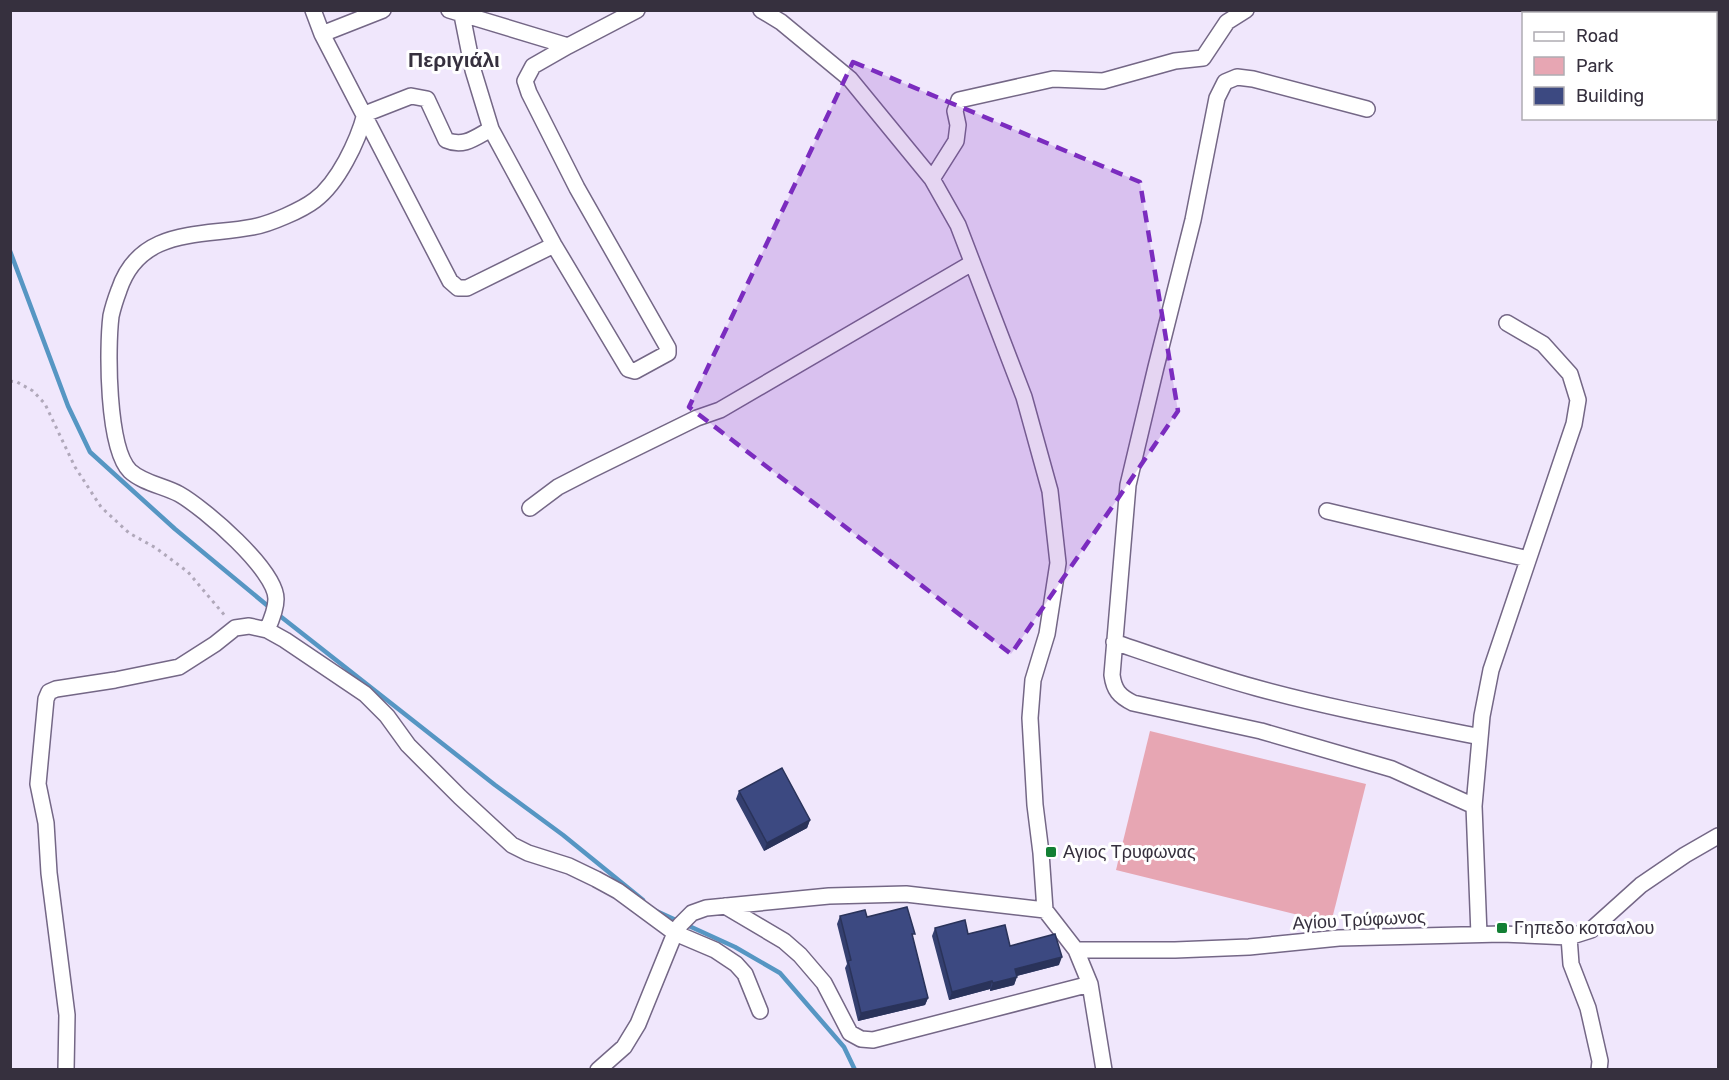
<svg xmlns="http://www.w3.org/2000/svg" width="1729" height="1080" viewBox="0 0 1729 1080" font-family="Rubik,sans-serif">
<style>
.green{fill:#e7a6b3}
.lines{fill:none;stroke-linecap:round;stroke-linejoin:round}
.stream{stroke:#5696c3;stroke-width:4.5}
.minor-casing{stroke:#746786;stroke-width:18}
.path{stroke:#b0a8ba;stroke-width:3;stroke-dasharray:3 4.5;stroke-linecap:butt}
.minor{stroke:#fff;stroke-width:15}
.wall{fill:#343f6f}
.shaded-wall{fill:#2a335a}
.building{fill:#3c4981;stroke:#2a335a;stroke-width:1.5}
.marked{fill:#7b2cbf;fill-opacity:0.2;stroke:#7b2cbf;stroke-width:4.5;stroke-dasharray:12 8;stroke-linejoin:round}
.poi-dot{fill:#137f34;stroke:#fff;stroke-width:2}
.labels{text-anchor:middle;stroke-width:6;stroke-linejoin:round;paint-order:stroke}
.poi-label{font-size:18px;fill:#36303e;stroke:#fff;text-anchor:start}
.street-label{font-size:18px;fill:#36303e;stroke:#fff}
.quarter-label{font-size:21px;font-weight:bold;fill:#36303e;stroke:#fff}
</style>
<rect width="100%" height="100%" fill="#f0e7fc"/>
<path class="green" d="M1150 731 1366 784 1331 923 1116 870Z"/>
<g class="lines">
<path class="stream" d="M10 251 68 406 90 452 175 529 280 616 495 785 563 835 643 900
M654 910 735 947 780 973 844 1047 855 1070"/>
<defs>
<path id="minor" d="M313 10 322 34 450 281 458 288H467L554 245
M449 10 568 46
M761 10 781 22 850 79 932 179 958 225 1024 397 1050 491 1058 563 1047 634 1033 680 1030 718 1035 805 1041 853 1045 910 1076 950H1175L1249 947 1339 938 1502 934 1569 937 1591 930 1641 885 1685 855 1718 836
M1640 10 1641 14
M462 15 473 70 491 129 554 245 628 369 635 371 668 353V348L577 188 529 93 525 81 533 66 568 46 637 10
M322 34 383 10
M1367 109 1253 79 1237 77 1225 82 1217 98 1193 220 1156 367 1128 485 1112 675C1114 690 1119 696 1133 703L1261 731 1392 769 1474 806
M932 179 956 141 958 125 955 111 959 100 1053 79 1103 81 1175 61 1203 58 1227 22 1246 10
M530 508 558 487 591 470 697 418 720 410 972 263
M1327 511 1528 559
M267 630C271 621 276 609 276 599 276 570 204 508 179 494 164 486 143 483 130 471 107 448 107 348 111 316 113 307 116 298 119 290 140 227 201 237 253 227 270 224 302 210 315 200 338 183 358 141 365 114L411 96 427 99 446 140C464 148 476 137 491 129
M1114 642C1161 658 1209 675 1257 688 1330 708 1406 722 1480 737
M725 906 784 941 800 955 824 983 850 1033 861 1039 873 1040 1090 984
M1479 935 1474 806 1482 716 1491 670 1574 424 1578 400 1570 374 1543 344 1507 323
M1569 937 1571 964 1588 1008 1600 1061 1599 1070
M1076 950 1090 984 1104 1070
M66 1070 67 1015 49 873 46 823 38 784 46 699 49 692 56 689 115 680 179 667 215 644 235 628 249 626 267 630 285 640 365 694 387 716 408 745 460 797 512 845 528 853 569 866 596 879 618 891 675 933 715 950 736 964 745 974 760 1011
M598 1070 624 1047 638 1024 675 933 680 925 692 913 706 908 829 896 906 894 1045 910"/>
</defs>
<use href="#minor" class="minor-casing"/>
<path class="path" d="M10 381 17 382 33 391 45 404 75 467 101 507 129 533 156 548 188 572 226 617"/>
<use href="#minor" class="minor"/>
</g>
<path class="wall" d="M739 791 810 820 807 828 764 851 736 799Z
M840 916 867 917 913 938 928 998 925 1005 858 1021 845 968 847 964 837 924Z
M935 928 968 934 1010 946 1059 965 1017 976 1014 985 990 991V989L949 1000 932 936Z"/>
<path class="shaded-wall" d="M810 820 807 828 764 851 767 843Z
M1062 957 1059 965 1012 977 1015 969Z
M1017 977 1014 985 990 991 993 983Z
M992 981 990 989 949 1000 952 992Z
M928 998 925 1005 858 1021 861 1013Z"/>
<path class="building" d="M782 768 810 820 767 843 739 791Z
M907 907 915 934H912L928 998 861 1013 848 961 851 960 840 916 865 910 867 917Z
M965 920 968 934 1005 925 1010 946 1055 934 1062 957 1015 969 1017 977 993 983 992 981 952 992 935 928Z"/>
<path class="marked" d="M853 62 1140 182 1178 411 1011 654 689 407Z"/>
<g class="poi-dot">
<rect x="1045" y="846" width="12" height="12" rx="3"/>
<rect x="1496" y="922" width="12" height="12" rx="3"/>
</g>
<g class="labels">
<g class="poi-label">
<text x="1063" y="858">Αγιος Τρυφωνας</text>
<text x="1514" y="934">Γηπεδο κοτσαλου</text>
</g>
<g class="street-label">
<text transform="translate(1359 920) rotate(-3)" y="6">Αγίου Τρύφωνος</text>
</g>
<g class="quarter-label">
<text x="454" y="67">Περιγιάλι</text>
</g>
</g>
<rect width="1729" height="1080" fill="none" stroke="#36303e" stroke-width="24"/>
<rect x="1522" y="12" width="195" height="108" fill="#ffffff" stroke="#afacb2" stroke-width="1.5"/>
<rect x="1534" y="32" width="30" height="9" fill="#ffffff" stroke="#afacb2" stroke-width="1.5"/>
<text x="1576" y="42" font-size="18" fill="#36303e">Road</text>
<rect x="1534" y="57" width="30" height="18" fill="#e7a6b3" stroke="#afacb2" stroke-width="1.5"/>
<text x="1576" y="72" font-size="18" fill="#36303e">Park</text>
<rect x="1534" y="87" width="30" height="18" fill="#3c4981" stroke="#afacb2" stroke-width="1.5"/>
<text x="1576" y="102" font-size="18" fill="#36303e">Building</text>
</svg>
